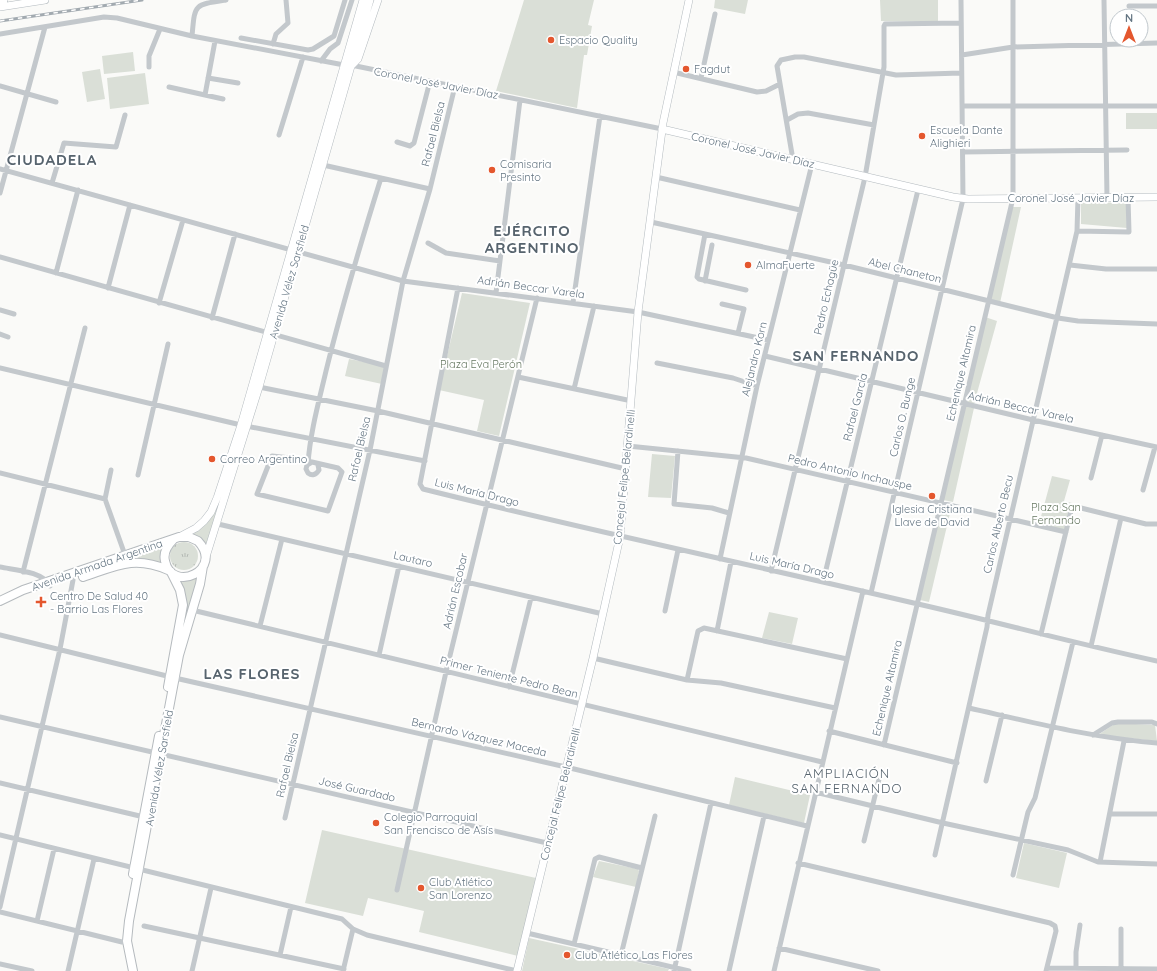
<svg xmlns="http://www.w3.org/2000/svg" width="1157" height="971" viewBox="0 0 1157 971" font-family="Quicksand,sans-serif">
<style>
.grass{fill:url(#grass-tufts)}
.park{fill:#dadfd7}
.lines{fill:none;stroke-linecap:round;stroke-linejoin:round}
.secondary-casing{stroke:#b3babf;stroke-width:8}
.primary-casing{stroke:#b5babe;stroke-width:10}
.street{stroke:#c3c8cc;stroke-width:5}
.secondary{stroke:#fff;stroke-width:7}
.primary{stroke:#fff;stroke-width:8}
.rail-casing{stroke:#a2aab0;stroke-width:3}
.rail{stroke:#fff;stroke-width:1.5;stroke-dasharray:4.5;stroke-linecap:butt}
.poi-dot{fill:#e4572e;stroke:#fff;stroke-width:1.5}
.labels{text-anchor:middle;stroke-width:4;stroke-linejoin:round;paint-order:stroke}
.poi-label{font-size:11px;fill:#657683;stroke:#fff;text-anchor:start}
.street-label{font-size:11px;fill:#657683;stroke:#fff}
.park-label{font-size:11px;fill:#687a64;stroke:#fff}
.quarter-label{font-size:13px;letter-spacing:1px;fill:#57646e;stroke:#fff}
.district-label{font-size:15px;font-weight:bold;letter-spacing:1px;fill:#57646e;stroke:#fff}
</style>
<defs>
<pattern id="grass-tufts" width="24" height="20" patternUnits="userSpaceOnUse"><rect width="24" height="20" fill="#dadfd7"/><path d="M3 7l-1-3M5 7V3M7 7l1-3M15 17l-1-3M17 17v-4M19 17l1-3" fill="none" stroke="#b4b9b4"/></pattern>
</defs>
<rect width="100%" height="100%" fill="#fafaf8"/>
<path class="grass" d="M170 556a14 14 0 1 1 28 0a14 14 0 1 1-28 0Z"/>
<path class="park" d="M524 0H594L588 25 592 26 587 55H584L577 108 496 91Z
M715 0H748L745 14 714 8Z
M880 0H938V22L881 21Z
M133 52 135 71 104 74 102 56Z
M100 69 105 99 87 102 82 72Z
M145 73 149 104 110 109 107 78Z
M1126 113H1157V129H1126Z
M1081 202 1126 203 1127 228 1081 224Z
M1012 207H1021L1000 303 990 300Z
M462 293 530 303 499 436 477 431 484 400 439 390Z
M985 317 997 321 974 404 967 402Z
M349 359 386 366 382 384 345 376Z
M965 406 974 408 953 502 943 500Z
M242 428 207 549 205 543 192 535 202 527Z
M652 454 675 456 671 498 648 497Z
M1052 476 1070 480 1064 501 1072 503 1065 530 1039 524Z
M942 507 951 509 929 602 920 600Z
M164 545 160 555 163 565 147 559H135L131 557Z
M199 577 181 634 186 605 181 581Z
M769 612 798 618 792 644 762 638Z
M1116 723 1155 725 1157 741 1098 735Z
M735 777 810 795 804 823 729 805Z
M322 830 536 878 518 956 419 932 424 911 368 898 363 916 305 903Z
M1024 843 1067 853 1059 888 1016 878Z
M599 861 638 869 639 871 636 887 593 877Z
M529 938 669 969 668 971H522Z"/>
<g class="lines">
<defs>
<path id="secondary" d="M0 1 4 0
M0 7 45 0
M352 65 358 59 378 0
M662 129 953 197 968 199 1157 197
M179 537 196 528 204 521 211 512 217 498 241 425 363 0
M205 560 259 387 370 0
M517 971 593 658 620 537 638 312 663 123 689 0"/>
<path id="primary" d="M83 577C116 566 134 555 168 570
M0 601 23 590 179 537H189L198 541C225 570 172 594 165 561 163 553 167 546 173 540
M168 687 183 605 180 590 171 572
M133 874 159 736
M133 971 127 941 129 921 179 655 200 584 203 566"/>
</defs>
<use href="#secondary" class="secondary-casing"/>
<use href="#primary" class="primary-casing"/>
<path class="street" d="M1104 0 1107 198
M1129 6H1157
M0 34 104 17 117 18 192 36 344 65
M192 36C195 4 193 5 226 0
M241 38 308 50 313 49 334 36 345 0
M273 44 276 34 288 23 286 0
M962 55 1013 47 1157 43
M321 61 330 49 338 43 352 0
M351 65 662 129
M149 67V56L160 29
M673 72 757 92 766 91 780 84
M208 78 238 83
M701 78 715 14
M0 86 56 102
M169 87 223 99
M205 95 215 41
M962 106H1157
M787 120 798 114 808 113 874 125
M279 135 303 57
M397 142 410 146 414 143 430 81
M963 152 1127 150
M793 160 777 66 781 60 795 57H804L896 75 961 73
M323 165 430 189
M0 169 403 281 638 312 768 340
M656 177 800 210
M52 183 64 143 116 147 125 115
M0 193 45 27
M651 222 844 265 1058 318 1078 321 1157 324
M1077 231 1129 232 1128 198
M705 234 697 277 699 279 746 290
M428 243 446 253 500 261
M0 257 386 366
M1070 265 1106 269H1157
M56 273 78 190
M705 281 712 245
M108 288 130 205
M458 288 420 484 423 489C587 530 753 565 918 604 997 622 1077 644 1157 661
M496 293 520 100
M159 303 183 220
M573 303 600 116
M722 304 744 309 738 333
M0 310 14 314
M212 318 235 234
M0 334 8 337
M765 356 1033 420 1157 447
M657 363 733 378 757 386
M0 368 241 425 425 461
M518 377 632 401
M259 387 378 411 626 469
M574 389 594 306
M628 446 746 458 1066 532
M678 451 674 504 712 508 729 513
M309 460 272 456 257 494 328 511 342 472 338 468 312 462 307 465 306 469 308 473C312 476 316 475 319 470L318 465
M308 464C310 433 319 401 326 371 342 306 361 242 381 178
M0 473 105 499
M138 475 168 344
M1091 478 1102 435
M1143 490 1155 447
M105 499 125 555 132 562
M105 499 111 470
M218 524 603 614
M720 559 757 386 812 164
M0 567C14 570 43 571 50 586
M771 571 865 177 884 67V26L885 24 961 23
M23 572 85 328
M823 582 918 190
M871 593 963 199 961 0
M192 610 822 762
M665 611 678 550
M260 626 282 539
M717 631 731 562
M1041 634 1071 511 1077 507 1146 524H1157
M0 635 175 678 566 767 807 826
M1091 646 1121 518
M379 655 399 566
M593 658 687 680 721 683 835 708
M687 680 698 631 704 628 847 659
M509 687 531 598
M969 708C1031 722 1093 738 1157 743
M0 717 547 843
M829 731 957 763
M1093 735 1112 723 1118 722H1152L1157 724
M884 745 1013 198V0
M986 781 1002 715
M0 783 144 817
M815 792 943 823 1068 850 1098 862 1157 864
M1110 814H1157
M285 818 370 450 403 281 430 189 455 86
M0 835 342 919 353 929 367 935 517 971
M864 841 881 771
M935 855 987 627 988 615 1077 231 1078 198
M1100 862 1124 741
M798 863 1050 923 1055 926 1056 931 1046 971
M1013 875 1028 812 1035 798 1073 642
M397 890 446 672 537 298
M0 907 60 649 73 580
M0 912 122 942
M37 921 54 849
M144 926 344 969
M1121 929V969
M527 933 689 971
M574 944 595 859 599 857 642 868
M779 948 878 971
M280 955 291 907
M621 955 655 816
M0 964 32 971
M1047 968 1157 969
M1076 968V952L1080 925
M68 971 94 859
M192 971 211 888
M343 971 353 929
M674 971 711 803
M729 971 764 816
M774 971 863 591"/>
<use href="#secondary" class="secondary"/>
<use href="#primary" class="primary"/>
<defs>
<path id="rail" d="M0 21 142 0"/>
</defs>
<use href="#rail" class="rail-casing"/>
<use href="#rail" class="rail"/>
</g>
<g class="poi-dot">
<circle cx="551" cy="40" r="4"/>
<circle cx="686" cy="69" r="4"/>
<circle cx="922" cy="136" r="4"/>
<circle cx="492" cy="170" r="4"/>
<circle cx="748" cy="265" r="4"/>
<circle cx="212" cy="459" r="4"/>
<circle cx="932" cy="496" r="4"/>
<path d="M39 596h4v4h4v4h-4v4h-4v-4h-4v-4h4z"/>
<circle cx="376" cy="823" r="4"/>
<circle cx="421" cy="888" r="4"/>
<circle cx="567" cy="955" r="4"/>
</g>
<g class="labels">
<g class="poi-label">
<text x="559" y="44">Espacio Quality</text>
<text x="694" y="73">Fagdut</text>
<text x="930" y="134">Escuela Dante<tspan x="930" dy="13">Alighieri</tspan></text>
<text x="500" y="168">Comisaria<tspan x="500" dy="13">Presinto</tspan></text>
<text x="756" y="269">AlmaFuerte</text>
<text x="220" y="463">Correo Argentino</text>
<text x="932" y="513" text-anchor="middle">Iglesia Cristiana<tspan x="932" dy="13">Llave de David</tspan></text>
<text x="50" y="600">Centro De Salud 40<tspan x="50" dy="13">- Barrio Las Flores</tspan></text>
<text x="384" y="821">Colegio Parroquial<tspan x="384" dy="13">San Frencisco de Asís</tspan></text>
<text x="429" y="886">Club Atlético<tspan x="429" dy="13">San Lorenzo</tspan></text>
<text x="575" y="959">Club Atlético Las Flores</text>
</g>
<g class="street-label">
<text transform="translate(436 83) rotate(11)" y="4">Coronel José Javier Díaz</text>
<text transform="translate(433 134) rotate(-76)" y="4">Rafael Bielsa</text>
<text transform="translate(753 150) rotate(13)" y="4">Coronel José Javier Díaz</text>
<text x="1071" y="202">Coronel José Javier Díaz</text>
<text transform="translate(905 270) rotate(14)" y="4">Abel Chaneton</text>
<text transform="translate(289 282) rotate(-74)" y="4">Avenida Vélez Sarsfield</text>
<text transform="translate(531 287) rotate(8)" y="4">Adrián Beccar Varela</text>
<text transform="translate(826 297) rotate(-77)" y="4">Pedro Echagüe</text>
<text transform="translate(754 359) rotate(-76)" y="4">Alejandro Korn</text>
<text transform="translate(961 373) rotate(-77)" y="4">Echenique Altamira</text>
<text transform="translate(855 407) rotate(-76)" y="4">Rafael García</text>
<text transform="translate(1021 407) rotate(13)" y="4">Adrián Beccar Varela</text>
<text transform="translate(902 417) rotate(-77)" y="4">Carlos O. Bunge</text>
<text transform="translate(359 449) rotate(-77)" y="4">Rafael Bielsa</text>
<text transform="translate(850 472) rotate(13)" y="4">Pedro Antonio Inchauspe</text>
<text transform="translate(624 477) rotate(-84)" y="4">Concejal Felipe Belardinelli</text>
<text transform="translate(477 492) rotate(14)" y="4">Luis María Drago</text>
<text transform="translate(998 524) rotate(-77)" y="4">Carlos Alberto Becu</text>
<text transform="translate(413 559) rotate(13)" y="4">Lautaro</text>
<text transform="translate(97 565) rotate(-19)" y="4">Avenida Armada Argentina</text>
<text transform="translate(792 565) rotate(13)" y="4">Luis María Drago</text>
<text transform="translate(455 591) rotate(-77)" y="4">Adrián Escobar</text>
<text transform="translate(509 677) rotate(14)" y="4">Primer Teniente Pedro Bean</text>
<text transform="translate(887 688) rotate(-77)" y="4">Echenique Altamira</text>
<text transform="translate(479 737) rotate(13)" y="4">Bernardo Vázquez Maceda</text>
<text transform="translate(287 765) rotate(-77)" y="4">Rafael Bielsa</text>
<text transform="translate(159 768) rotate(-80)" y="4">Avenida Vélez Sarsfield</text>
<text transform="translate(357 789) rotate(13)" y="4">José Guardado</text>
<text transform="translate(560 794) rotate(-76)" y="4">Concejal Felipe Belardinelli</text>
</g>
<g class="park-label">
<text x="481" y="368">Plaza Eva Perón</text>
<text x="1056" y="511">Plaza San<tspan x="1056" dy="13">Fernando</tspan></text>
</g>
<g class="quarter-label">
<text x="847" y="778">AMPLIACIÓN<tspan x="847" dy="15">SAN FERNANDO</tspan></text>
</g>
<g class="district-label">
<text x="52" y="165">CIUDADELA</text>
<text x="532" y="236">EJÉRCITO<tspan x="532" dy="17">ARGENTINO</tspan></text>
<text x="856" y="361">SAN FERNANDO</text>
<text x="252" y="679">LAS FLORES</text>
</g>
</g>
<g transform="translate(1129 28)"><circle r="19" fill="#ffffff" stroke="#c1c8cd"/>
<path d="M0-3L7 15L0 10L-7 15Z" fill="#e4572e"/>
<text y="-6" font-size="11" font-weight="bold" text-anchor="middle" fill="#657683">N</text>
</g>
</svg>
